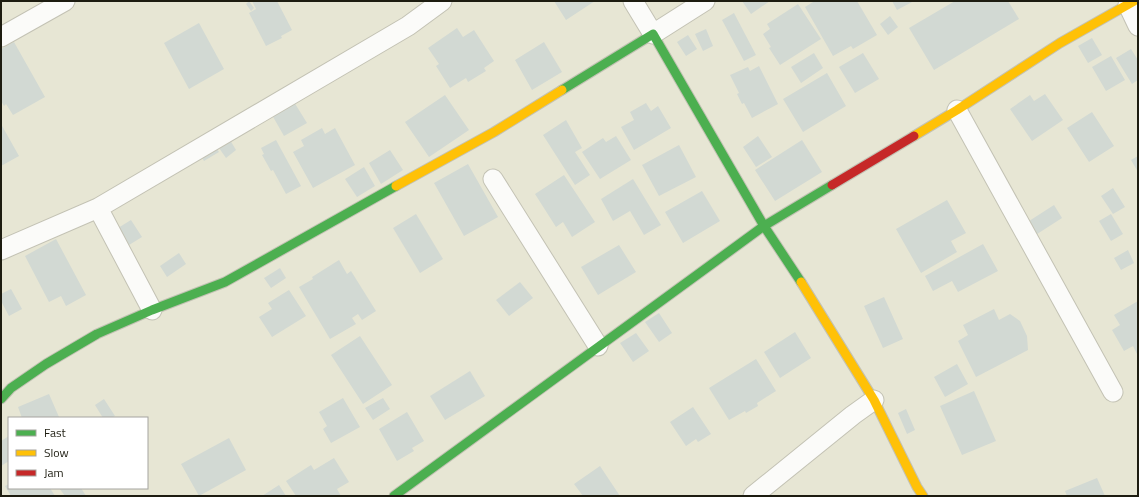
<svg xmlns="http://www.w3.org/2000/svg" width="1139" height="497" viewBox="0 0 1139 497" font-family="'Titillium Web',sans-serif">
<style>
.building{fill:#d2d9d3}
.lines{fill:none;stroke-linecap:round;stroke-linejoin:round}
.street-casing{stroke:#c3c2b4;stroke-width:21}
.fast-casing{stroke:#c3c2b4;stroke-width:11}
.slow-casing{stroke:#c3c2b4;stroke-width:11}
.jam-casing{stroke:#c3c2b4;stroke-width:11}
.street{stroke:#fbfbf9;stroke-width:19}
.fast{stroke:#4caf50;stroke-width:9}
.slow{stroke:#ffc107;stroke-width:9}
.jam{stroke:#c62828;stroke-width:9}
</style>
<rect width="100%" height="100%" fill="#e7e6d4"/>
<path class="building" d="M249 1 254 8 251 11 246 4Z
M252 1H277L292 30 281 36 282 38 266 46 249 13 256 9Z
M554 1H595L566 20Z
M742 1H770L751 14Z
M813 1H857L877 35 853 49 851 46 833 56 805 7 813 2Z
M892 1H914L897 10Z
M955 1H1008L1019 19 934 70 909 28Z
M798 4 821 39 780 65 769 48 771 47 763 34 770 29 767 24Z
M734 13 756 55 744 61 722 20Z
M890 16 898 27 888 35 880 24Z
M199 23 224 69 189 89 164 43Z
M457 28 463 37 474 30 494 61 484 68 486 71 468 82 466 78 450 88 436 66 439 64 428 48Z
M706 29 713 46 703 51 695 34Z
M688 35 697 49 686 56 677 42Z
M1092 38 1102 55 1088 63 1078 46Z
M14 42 45 97 13 115 6 104 4 106 1 101V49Z
M544 42 562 72 532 90 515 60Z
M1131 49 1138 60V80L1132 84 1116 58Z
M814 53 823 68 801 83 791 67Z
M863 53 879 79 855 93 839 67Z
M1111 56 1125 80 1106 91 1092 67Z
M759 66 778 104 752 118 744 103 742 104 737 94 739 93 730 75 748 67 750 71Z
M827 73 846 106 803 132 783 99Z
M1045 94 1063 120 1032 141 1010 109 1030 95 1034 101Z
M445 95 469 130 429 157 405 122Z
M294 102 307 123 284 136 272 115Z
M646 103 651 111 658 106 671 128 634 150 621 127 634 120 630 112Z
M1092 112 1114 146 1089 162 1067 128Z
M566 120 582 148 575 152 590 175 575 185 543 135Z
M1 124 19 156 1 166Z
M322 128 325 134 335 128 355 165 313 188 293 152 304 146 301 140Z
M616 136 631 160 600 179 582 152 603 138 606 142Z
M758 136 772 157 756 167 743 147Z
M230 140 236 150 226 158 219 148Z
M276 140 301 186 286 194 273 170 271 171 262 155 264 154 261 148Z
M802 140 822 172 775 201 755 170Z
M679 145 696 177 659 196 642 165Z
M215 146 219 152 204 161 200 154Z
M390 150 403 170 381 184 369 163Z
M1138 156V172L1131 160Z
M468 164 498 217 464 236 434 183Z
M364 167 375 186 357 197 345 179Z
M564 175 595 222 572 237 563 222 556 227 535 194Z
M633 179 661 225 644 235 630 211 613 221 601 199Z
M1113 188 1125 207 1113 214 1101 196Z
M702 191 720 221 683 243 665 212Z
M947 200 966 233 951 241 957 252 921 273 896 229Z
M1054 205 1062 218 1034 236 1026 223Z
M416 214 443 259 420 273 393 228Z
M1111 214 1123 234 1111 241 1099 221Z
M131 220 142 237 129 245 118 228Z
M56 239 86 295 66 306 61 296 49 302 25 256Z
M983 244 998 271 958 292 952 281 933 291 925 276Z
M619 245 636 272 598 295 581 267Z
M1128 250 1134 263 1121 270 1114 258Z
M179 253 186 264 167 277 160 266Z
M339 260 347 274 351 271 376 311 362 320 358 314 352 318 356 324 330 339 299 287 313 279 312 277Z
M280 268 286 278 271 288 264 278Z
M520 282 533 298 509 316 496 300Z
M11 289 22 309 9 316 1 301V294Z
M289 290 306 316 272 337 259 317 272 309 268 303Z
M884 297 903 339 883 348 864 306Z
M1138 301V356L1133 346 1124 351 1112 330 1120 325 1114 315Z
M994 309 999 320 1010 314 1020 321 1027 336 1028 350 976 377 958 341 968 335 963 325Z
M659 313 672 333 659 342 645 322Z
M795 332 811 358 780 378 764 352Z
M636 333 649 351 633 362 620 343Z
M360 336 392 385 363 404 331 355Z
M756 359 776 391 757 403 758 406 746 413 745 411 729 420 709 388Z
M957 364 968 384 945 397 934 377Z
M470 371 485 396 445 420 430 396Z
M974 391 996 441 962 455 940 406Z
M49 394 59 417 56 418H22L18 407Z
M343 398 360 427 331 443 323 429 327 426 319 412Z
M383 398 390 409 373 420 365 408Z
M104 399 115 416 111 418H103L95 405Z
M693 407 711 434 698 442 696 439 686 446 670 422Z
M906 409 915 430 907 434 898 413Z
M407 412 424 441 412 448 414 451 397 461 379 429Z
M9 436V461L1 466V441Z
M229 438 246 470 199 496 181 464Z
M334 458 349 482 337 489 341 496H296L286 481 311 465 314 470Z
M600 466 620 496H583L574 484Z
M1097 478 1105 496H1067L1065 491Z
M9 484V488H50L55 496H11L5 486Z
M279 485 286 496H262Z
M59 488H81L86 496H65Z"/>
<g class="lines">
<defs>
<path id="street" d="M633 1 653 34 705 1
M1128 5 1138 26
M1 37 65 1
M957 110 1113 392
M493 179 598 346
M98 208 152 310
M1 250 98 208 408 26 442 1
M753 496 853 415 874 400"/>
<path id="fast" d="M562 90 653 34 764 226 801 282
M1 399 11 388 46 364 97 334 152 310 225 282 396 186
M394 496 764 226 832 185"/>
<path id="slow" d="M914 136 957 110 1060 43 1134 1
M396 186 494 132 562 90
M801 282 874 400 917 487 923 496"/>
<path id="jam" d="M832 185 914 136"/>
</defs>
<use href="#street" class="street-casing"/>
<use href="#fast" class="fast-casing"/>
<use href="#slow" class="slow-casing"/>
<use href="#jam" class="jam-casing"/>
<use href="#street" class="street"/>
<use href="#fast" class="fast"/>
<use href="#slow" class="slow"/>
<use href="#jam" class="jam"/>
</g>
<rect width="1139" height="497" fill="none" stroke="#1d1c10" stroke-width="4"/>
<rect x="8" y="417" width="140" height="72" fill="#ffffff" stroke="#a5a49f"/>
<rect x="16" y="430" width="20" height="6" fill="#4caf50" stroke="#a5a49f"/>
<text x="44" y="437" font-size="12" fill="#1d1c10">Fast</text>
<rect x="16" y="450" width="20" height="6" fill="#ffc107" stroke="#a5a49f"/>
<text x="44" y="457" font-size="12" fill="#1d1c10">Slow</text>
<rect x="16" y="470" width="20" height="6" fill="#c62828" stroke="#a5a49f"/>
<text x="44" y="477" font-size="12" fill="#1d1c10">Jam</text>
</svg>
